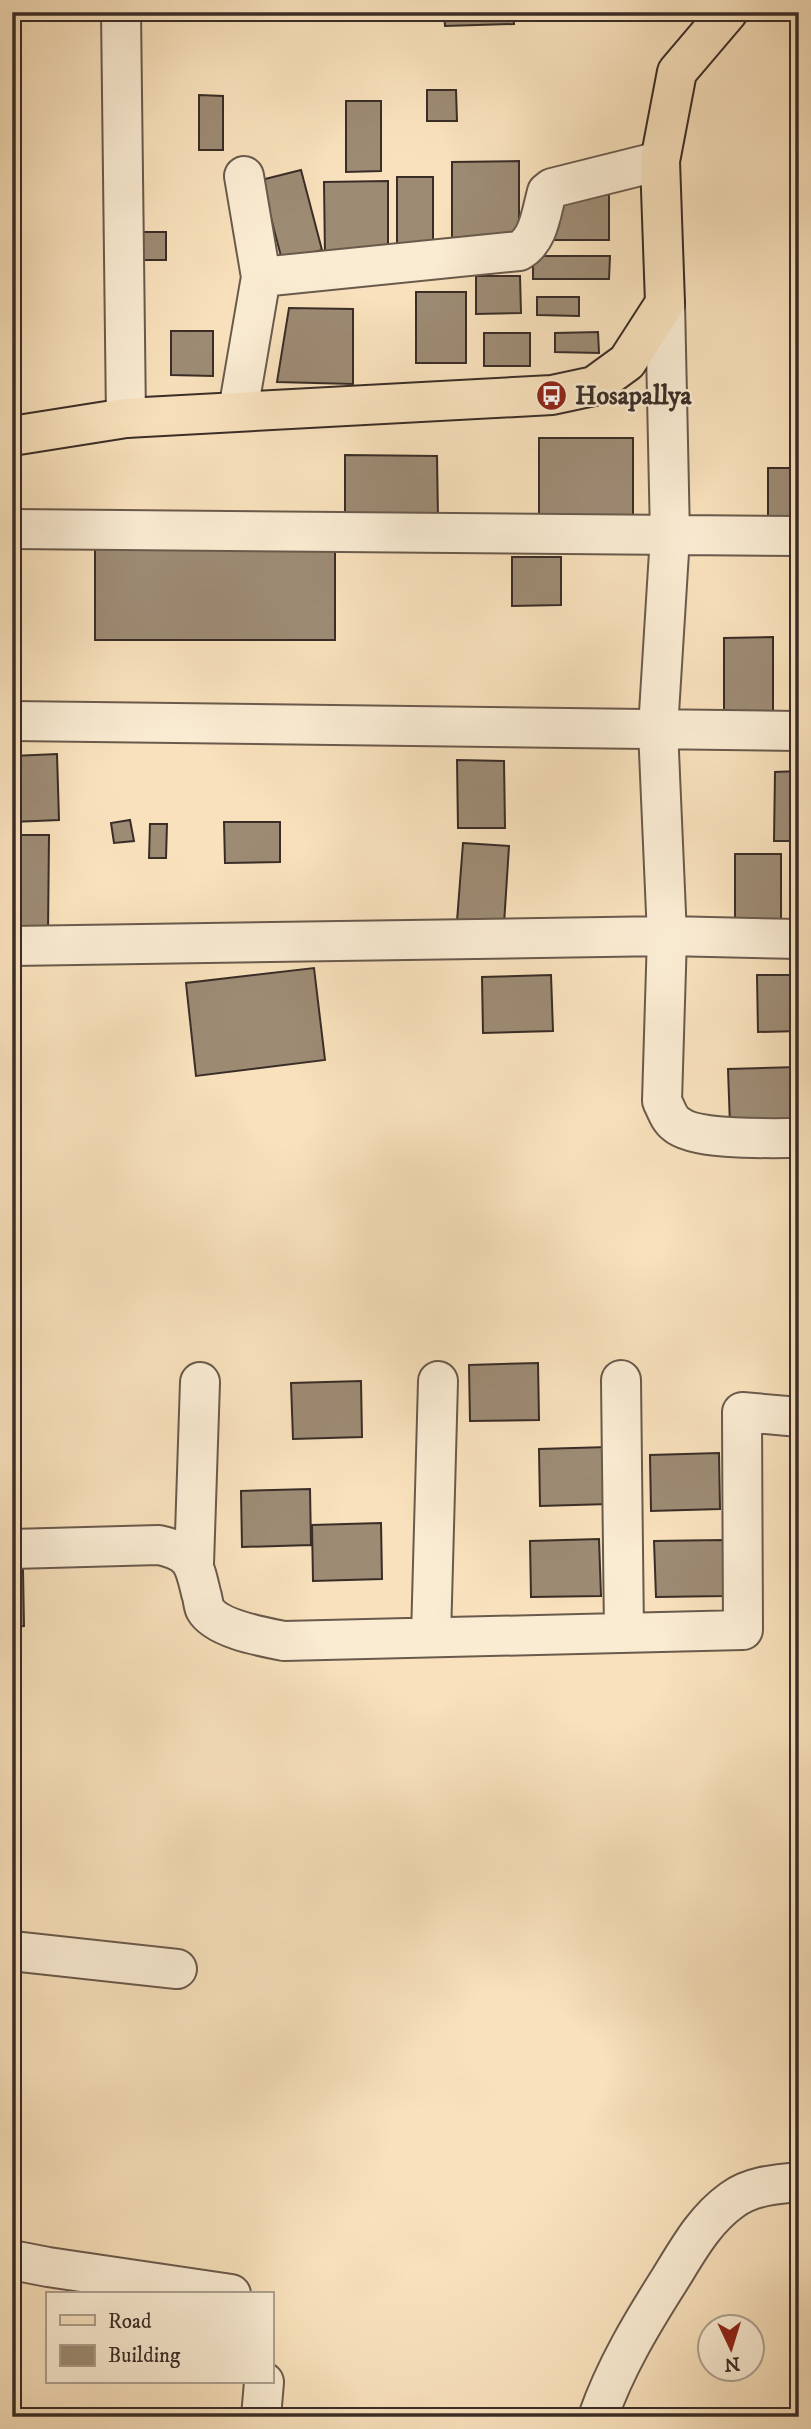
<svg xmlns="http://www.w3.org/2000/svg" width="811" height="2429" viewBox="0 0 811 2429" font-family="'IM FELL DW Pica',serif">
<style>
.building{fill:#9d8b74;stroke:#3a2d27;stroke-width:2}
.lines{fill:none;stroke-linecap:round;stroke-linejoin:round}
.minor-casing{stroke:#6a5a4c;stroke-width:42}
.major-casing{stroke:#3a2d27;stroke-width:42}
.minor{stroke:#faecd3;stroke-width:38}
.major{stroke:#f8e1bc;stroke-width:38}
.labels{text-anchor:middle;stroke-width:5;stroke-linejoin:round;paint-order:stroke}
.poi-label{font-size:26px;font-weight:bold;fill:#3a2d27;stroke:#faecd3;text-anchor:start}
</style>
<rect width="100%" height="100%" fill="#f8e1bc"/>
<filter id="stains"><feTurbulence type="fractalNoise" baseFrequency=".00286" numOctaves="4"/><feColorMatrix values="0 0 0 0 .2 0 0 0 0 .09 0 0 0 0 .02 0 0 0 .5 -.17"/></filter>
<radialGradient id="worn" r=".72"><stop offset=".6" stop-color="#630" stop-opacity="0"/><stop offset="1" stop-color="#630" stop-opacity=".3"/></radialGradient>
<path class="building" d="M444 12H513L514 24 445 26Z
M427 90H456L457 121H427Z
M199 95 223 96V150H199Z
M346 101H381V171L346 172Z
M519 161V240H452V162Z
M301 170 322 250 282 260 261 180Z
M397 177H433V248H397Z
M388 181V257H325L324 182Z
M609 194V240H541L558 200Z
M135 232H166V260H135Z
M533 256H610L609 279H533Z
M476 276H520L521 313 476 314Z
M416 292H466V363H416Z
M537 297H579V316L537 315Z
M289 308 353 309V384L277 382Z
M171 331H213V376L171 375Z
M598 332 599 353 555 352V333Z
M484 333H530V366H484Z
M539 438H633V525L539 526Z
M345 455 437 456 438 519 345 520Z
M768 468H799V517H768Z
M335 545V640H95V546Z
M512 557H561V605L512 606Z
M773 637V714H724V638Z
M57 754 59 820 12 822V756Z
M457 760 504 761 505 828H458Z
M799 771V841H774L775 772Z
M130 820 134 841 114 843 111 823Z
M224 822H280V862L225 863Z
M150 824H167L166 858H149Z
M12 835H49L48 933H12Z
M463 843 509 846 504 924 457 921Z
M735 854H781V922H735Z
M314 968 325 1060 196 1076 186 983Z
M551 975 553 1031 483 1033 482 977Z
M757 975H799V1031L758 1032Z
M797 1067 799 1124 730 1125 728 1069Z
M538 1363 539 1420 470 1421 469 1365Z
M361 1381 362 1437 293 1439 291 1383Z
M608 1447 609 1504 540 1506 539 1449Z
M719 1453 720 1509 651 1511 650 1455Z
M310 1489 311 1545 242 1547 241 1491Z
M381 1523 382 1579 313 1581 312 1525Z
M599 1539 601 1596 531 1597 530 1541Z
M723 1540 725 1596 656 1597 654 1541Z
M23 1570 24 1626 12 1627V1571Z"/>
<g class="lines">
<defs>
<path id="minor" d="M121 12 126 418
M244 176 261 277
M665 303 670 536 658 729 667 936 662 1101C666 1109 669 1119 676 1124 695 1141 772 1138 799 1138
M238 411 261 277 519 251C539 240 541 213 547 192L552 188 660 161
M12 529 799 536
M12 721 799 731
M12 946 667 936 799 939
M621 1380 624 1633
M12 1549 159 1545C192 1552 194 1563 201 1593 203 1598 203 1605 205 1609 216 1629 264 1637 284 1641L743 1630 742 1412 799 1417
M194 1564 200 1382
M431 1637 438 1381
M12 1951 177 1969
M12 2260 48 2267 231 2294
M261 2417 264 2382
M598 2417C615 2368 642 2323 670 2279 688 2250 704 2220 732 2200 751 2186 776 2184 799 2182"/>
<path id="major" d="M12 436 126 418 552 395 594 386 627 362 665 303 660 161 677 72 728 12"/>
</defs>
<use href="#minor" class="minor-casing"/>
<use href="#major" class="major-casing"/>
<use href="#minor" class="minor"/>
<use href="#major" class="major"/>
</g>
<defs>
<symbol id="bus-disc" viewBox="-11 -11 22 22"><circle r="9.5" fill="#8f2418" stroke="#faecd3"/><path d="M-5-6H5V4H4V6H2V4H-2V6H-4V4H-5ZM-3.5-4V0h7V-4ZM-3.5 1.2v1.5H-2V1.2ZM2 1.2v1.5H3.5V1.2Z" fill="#fff"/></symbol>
</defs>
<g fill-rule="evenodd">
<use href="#bus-disc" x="534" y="378" width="35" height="35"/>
</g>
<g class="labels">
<g class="poi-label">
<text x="575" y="404">Hosapallya</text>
</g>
</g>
<rect width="811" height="2429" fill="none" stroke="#f8e1bc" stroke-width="42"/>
<rect x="14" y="14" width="783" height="2401" fill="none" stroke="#3a2d27" stroke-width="3.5"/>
<rect x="21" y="21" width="769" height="2387" fill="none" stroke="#3a2d27" stroke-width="2"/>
<rect x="46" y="2292" width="228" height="91" fill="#faecd3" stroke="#ada08e" stroke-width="2"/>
<rect x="60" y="2315" width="35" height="10" fill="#f8e1bc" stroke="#ada08e" stroke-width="2"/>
<text x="108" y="2328" font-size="21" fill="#3a2d27">Road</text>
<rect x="60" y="2345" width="35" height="21" fill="#9d8b74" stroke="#ada08e" stroke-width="2"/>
<text x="108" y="2362" font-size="21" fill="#3a2d27">Building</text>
<g transform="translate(731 2348) rotate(176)"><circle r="33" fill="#faecd3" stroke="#ada08e" stroke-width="2"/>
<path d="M0-5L12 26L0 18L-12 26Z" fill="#8f2418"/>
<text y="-10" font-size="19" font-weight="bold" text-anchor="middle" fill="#3a2d27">N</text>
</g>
<rect width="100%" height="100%" filter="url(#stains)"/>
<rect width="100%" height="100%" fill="url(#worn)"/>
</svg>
